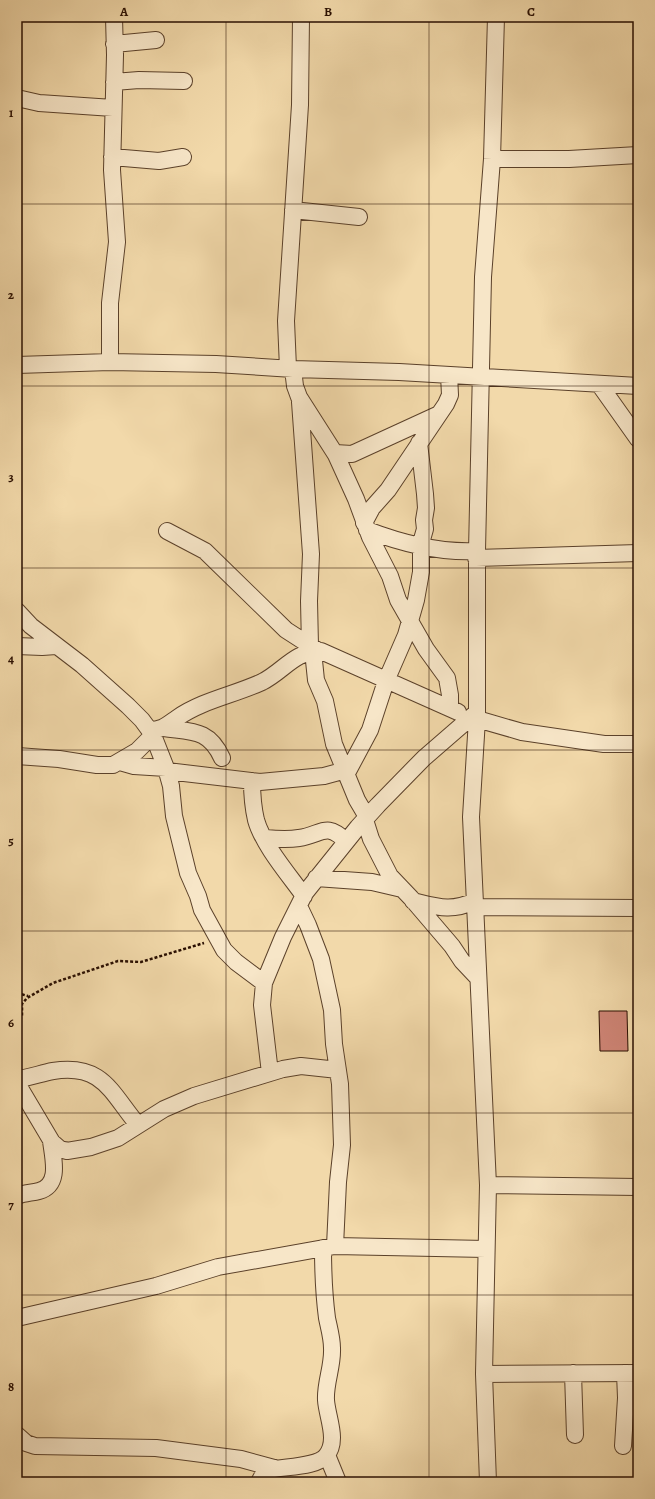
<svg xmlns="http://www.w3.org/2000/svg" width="655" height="1499" viewBox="0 0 655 1499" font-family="Alegreya,serif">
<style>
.building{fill:#ce8475;stroke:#290e00}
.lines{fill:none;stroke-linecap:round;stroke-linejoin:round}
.minor-casing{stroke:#5b412a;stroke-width:18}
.path{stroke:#290e00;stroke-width:2.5;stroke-dasharray:3 2;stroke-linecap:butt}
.minor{stroke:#f7e6c8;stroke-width:16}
.grid{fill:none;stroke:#290e00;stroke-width:1;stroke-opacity:0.55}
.neatline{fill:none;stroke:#290e00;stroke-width:1.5}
.grid-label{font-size:13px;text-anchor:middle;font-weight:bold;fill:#290e00}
</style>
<rect width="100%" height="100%" fill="#f2d9aa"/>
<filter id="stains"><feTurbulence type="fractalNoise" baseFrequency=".005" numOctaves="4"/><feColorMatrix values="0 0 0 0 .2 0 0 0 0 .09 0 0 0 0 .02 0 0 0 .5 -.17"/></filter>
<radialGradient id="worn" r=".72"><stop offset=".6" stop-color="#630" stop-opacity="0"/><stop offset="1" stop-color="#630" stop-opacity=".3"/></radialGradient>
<path class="building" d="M599 1011H627L628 1051H600Z"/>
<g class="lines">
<defs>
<path id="minor" d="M114 44 156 40
M114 82 139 80 184 81
M17 98 39 103 113 108
M112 157 159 161 183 157
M492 159H569L638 155
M293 210 359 217
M110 362V303L117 242 112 170 115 55 114 17
M17 365 110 362 216 364 293 369 399 372 638 386
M288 368 286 321 300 105 301 17
M293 369 295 386 299 397 336 455 356 499 370 537 390 576 398 600 426 649 447 678 450 695V707
M599 384 638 439
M300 402 311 554 309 601 310 646
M335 453 352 454 437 415
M364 523 372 508 388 490 446 404 450 395 449 375
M367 530C401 543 440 553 477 551
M167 531 205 551 286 630 317 650
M476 558 638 553
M17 611 31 626 82 665 128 706 142 720 153 735 166 768 171 786 174 816 188 873 198 896 202 910 224 950 236 962 264 983
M17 646 42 647 56 646
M313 651 316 680 325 701 334 744 357 800 367 817
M477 719 522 732 604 744H638
M164 728C192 732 209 729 222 758
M150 730C162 730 167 725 177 718 203 700 234 695 262 682 284 671 294 651 321 651L458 712
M17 756 59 759 97 765H113L137 751 153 735
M120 762 134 766 166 768
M167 771 260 782 324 776 346 770
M347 773 370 730 386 681 406 635 416 600 421 572V543L425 529 424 520 426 508 425 494 419 443
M252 781C252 794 253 807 256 820 263 845 289 875 304 896
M365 820 371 839 390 876 411 898 452 946 462 961 478 978
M265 838C276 839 287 840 299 838 322 835 325 821 346 841
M316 878 372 882 402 889
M413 901C438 907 451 912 475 901
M299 906 308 925 321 959 332 1010 334 1044 340 1084 342 1145 338 1182 335 1246
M475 907 638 908
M270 1073 262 1005 264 983 283 937 305 893 358 827 378 805 424 758 477 712
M17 1079C30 1078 41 1073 53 1071 103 1063 111 1093 138 1125
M17 1083 52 1142 60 1149 67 1151 91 1147 118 1138 164 1109 194 1096 283 1069 301 1066 338 1070
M488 1185 638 1187
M17 1196C24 1193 31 1193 39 1191 61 1185 53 1158 51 1141
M17 1318 156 1286 218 1267 335 1246 486 1249
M573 1373 575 1435
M484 1374 638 1373
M17 1435 26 1443 35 1446 156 1448 241 1459 274 1468
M623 1446 626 1398 625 1373
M327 1455 338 1482
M259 1482 265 1471C281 1466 316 1468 326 1456 339 1441 327 1417 326 1400 325 1383 333 1366 332 1348 332 1338 329 1328 327 1318 324 1295 323 1272 323 1248
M488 1482 484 1374 488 1185 471 817 477 719V551L483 277 492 159 496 17"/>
</defs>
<use href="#minor" class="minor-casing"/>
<path class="path" d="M17 993 28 996
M17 1024 22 1016V1004L27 998 53 983 118 961 141 962 204 943"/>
<use href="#minor" class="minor"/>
</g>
<path class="grid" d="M226 17V1482M429 17V1482M17 204H638M17 386H638M17 568H638M17 750H638M17 931H638M17 1113H638M17 1295H638"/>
<rect width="655" height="1499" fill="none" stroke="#f2d9aa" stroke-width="44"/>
<rect x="22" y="22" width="611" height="1455" class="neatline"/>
<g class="grid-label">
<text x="124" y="16">A</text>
<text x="328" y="16">B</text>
<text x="531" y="16">C</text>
<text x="11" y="117">1</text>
<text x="11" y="299">2</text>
<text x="11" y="481">3</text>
<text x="11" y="663">4</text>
<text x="11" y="845">5</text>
<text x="11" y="1027">6</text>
<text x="11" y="1209">7</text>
<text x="11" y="1391">8</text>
</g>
<rect width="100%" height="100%" filter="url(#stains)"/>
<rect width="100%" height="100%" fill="url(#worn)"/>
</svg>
